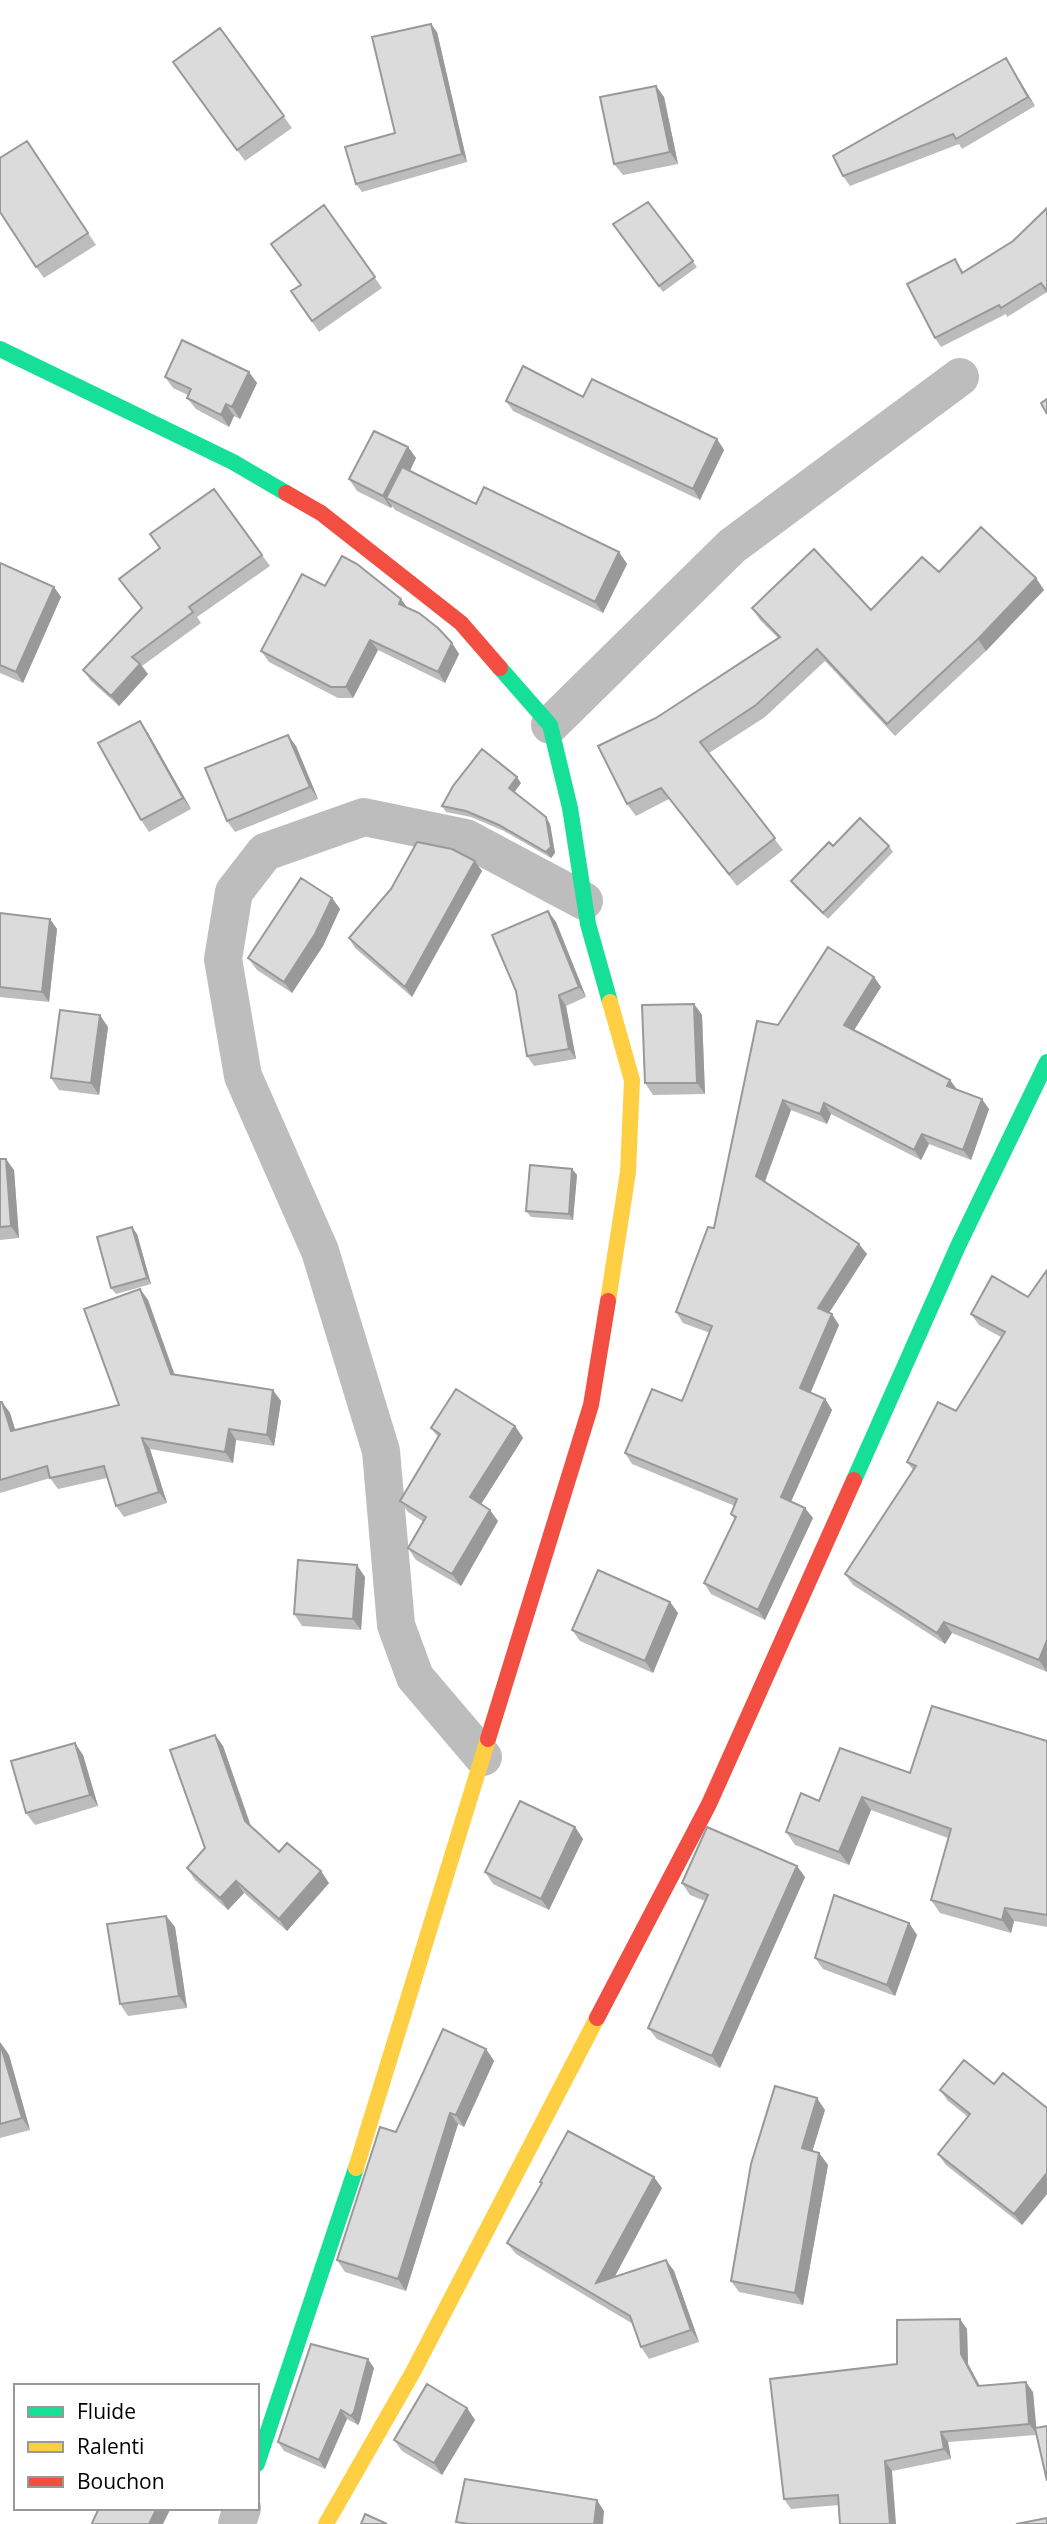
<svg xmlns="http://www.w3.org/2000/svg" width="1047" height="2524" viewBox="0 0 1047 2524" font-family="'Open Sans',sans-serif">
<style>
.lines{fill:none;stroke-linecap:round;stroke-linejoin:round}
.street{stroke:#bdbdbd;stroke-width:38}
.fast{stroke:#16e098;stroke-width:16}
.slow{stroke:#ffcf43;stroke-width:16}
.jam{stroke:#f24e42;stroke-width:16}
.wall{fill:#bcbcbc}
.shaded-wall{fill:#999}
.building{fill:#dbdbdb;stroke:#999;stroke-width:2}
</style>
<rect width="100%" height="100%" fill="#fff"/>
<g class="lines">
<path class="street" d="M550 725 732 546 960 377
M483 1757 415 1677 396 1625 381 1451 320 1251 243 1076 223 959 234 892 265 852 364 817 466 838 584 901
M237 2524 242 2508"/>
<path class="fast" d="M0 349 233 462 286 493
M500 668 550 725 570 808 588 924 610 1002
M854 1480 958 1246 1047 1062
M257 2464 356 2168"/>
<path class="slow" d="M608 1301 628 1172 632 1080 610 1002
M356 2168 488 1739
M326 2524 413 2372 597 2018"/>
<path class="jam" d="M286 493 321 513 461 623 500 668
M488 1739 591 1405 608 1301
M597 2018 709 1804 854 1480"/>
</g>
<path class="wall" d="M220 28 292 128 245 161 173 62Z
M437 32 467 162 362 192 356 184 395 133Z
M1006 58 1035 106 962 149 959 144 850 186 843 176Z
M656 86 664 97 678 164 623 175 614 164Z
M27 141 96 245 44 278 36 267Z
M648 202 697 267 663 292 613 224Z
M324 205 382 288 319 332 291 291 300 285Z
M1013 241 1047 292 1007 317 1006 314 941 347 935 338 961 268 963 272Z
M249 372 257 383 240 419 234 416 229 427 196 409 187 398 188 395 173 388 165 377Z
M506 401 717 439 724 450 700 500 513 411Z
M408 447 416 458 410 471 476 504 619 552 627 564 603 613 395 510 392 506 391 508 357 491 349 479Z
M214 489 270 566 197 617 201 623 142 666 148 674 119 706 91 681 83 670 141 609 160 549Z
M0 563 54 587 61 597 23 683 0 673Z
M939 572 1036 578 1044 590 986 651 895 736 825 661 765 717 709 753 783 850 737 886 669 799 636 816 627 804 656 718 778 638 760 620 752 608 871 610Z
M325 586 401 599 407 608 452 643 459 654 445 683 378 650 353 698H338L269 662 261 651Z
M148 733 191 809 149 832 141 820Z
M296 746 318 799 235 832 227 821Z
M521 783 514 792 550 824 555 853 551 858 504 831 471 817 446 812 442 806Z
M889 846 893 852 828 919 795 887 791 881Z
M482 871 412 997 355 948 349 938Z
M332 898 340 909 323 946 292 993 257 970 248 958Z
M0 913 50 919 57 929 49 1002 0 997Z
M556 922 586 997 566 1006 576 1059 534 1066 527 1056Z
M874 977 881 987 854 1030 950 1080 957 1089 989 1109 971 1160 929 1144 921 1160 831 1114 827 1124 791 1110 765 1182 867 1254 829 1313 839 1325 810 1393 825 1399 832 1410 791 1502 813 1518 765 1620 711 1594 704 1583 735 1520 731 1514 735 1506 632 1464 625 1453 682 1401 710 1333 683 1323 676 1312 714 1228 778 1025Z
M694 1004 702 1015 705 1094 653 1095 645 1083Z
M108 1027 99 1095 59 1090 51 1078Z
M0 1159 14 1170 19 1238 0 1240Z
M572 1169 577 1175 573 1220 531 1217 526 1211Z
M137 1234 151 1284 116 1294 111 1288Z
M140 1289 148 1300 175 1375 281 1401 274 1446 236 1440 233 1463 150 1449 167 1503 124 1517 116 1506 107 1478 58 1489 50 1478 0 1493V1402H2L10 1413 15 1430 119 1405Z
M1028 1297 1047 1672 952 1633 945 1644 853 1585 845 1574 913 1470 907 1462 956 1411 1001 1337 979 1325 971 1314Z
M515 1426 523 1438 481 1504 498 1521 461 1586 416 1560 408 1548 424 1522 408 1512 400 1501 438 1437 431 1428Z
M365 1577 361 1630 302 1626 294 1614Z
M670 1602 678 1613 653 1673 580 1641 572 1630Z
M215 1735 223 1746 251 1826 279 1852 329 1883 287 1931 244 1893 228 1910 195 1880 187 1868 205 1848Z
M1047 1741V1927L1014 1921 1011 1933 940 1913 931 1900 948 1838 871 1810 849 1865 795 1845 786 1832 819 1801 910 1773Z
M83 1755 98 1806 35 1825 26 1813Z
M575 1827 583 1839 549 1910 493 1884 485 1872Z
M805 1877 720 2068 657 2039 648 2028 705 1901 690 1895 682 1883Z
M166 1916 175 1927 187 2008 128 2016 120 2004Z
M909 1923 917 1935 895 1996 823 1969 815 1958Z
M0 2043 9 2055 30 2130 0 2138Z
M486 2049 494 2061 464 2127 458 2124 406 2291 345 2272 337 2260 396 2132Z
M994 2084 1047 2108V2194L1022 2225 946 2165 938 2154 968 2117 948 2101 940 2090Z
M825 2110 812 2151 819 2153 828 2165 803 2305 739 2292 731 2281Z
M540 2182 662 2188 614 2277 666 2260 674 2271 699 2342 649 2359 641 2347 633 2324 516 2254 507 2243 542 2184Z
M967 2329 968 2364 980 2386 1033 2392 1036 2435 948 2442 951 2459 892 2471 839 2505 791 2509 784 2499 897 2364Z
M374 2368 360 2421 358 2425 347 2419 325 2469 284 2451 278 2442Z
M467 2408 475 2420 442 2475 402 2451 394 2440Z"/>
<path class="shaded-wall" d="M431 24 437 32 467 162 462 154Z
M1006 58 1012 68 1035 106 1028 97Z
M656 86 664 97 678 164 670 152Z
M249 372 257 383 240 419 232 407Z
M226 404 234 416 229 427 221 415Z
M717 439 724 450 700 500 693 489Z
M408 447 416 458 394 502 386 498 392 506 391 508 383 496Z
M619 552 627 564 603 613 595 602Z
M1036 578 1044 590 986 651 978 639Z
M54 587 61 597 23 683 16 672Z
M401 599 409 610 399 604Z
M370 640 378 650 353 698 346 687Z
M452 643 459 654 445 683 438 672Z
M140 664 148 674 119 706 111 696Z
M140 721 148 733 191 809 183 798Z
M288 735 296 746 318 799 310 787Z
M517 777 521 783 513 794 509 788Z
M546 817 550 824 555 853 551 858 546 852Z
M475 861 482 871 412 997 405 987Z
M332 898 340 909 323 946 292 993 284 982Z
M548 911 556 922 586 997 579 987Z
M50 919 57 929 49 1002 42 992Z
M874 977 881 987 851 1035 844 1025Z
M559 995 566 1006 576 1059 569 1049Z
M694 1004 702 1015 705 1094 697 1083Z
M100 1015 108 1027 99 1095 91 1083Z
M950 1080 957 1090 947 1086Z
M982 1099 989 1109 971 1160 963 1150Z
M783 1100 791 1110 763 1186 756 1176Z
M824 1103 831 1114 827 1124 820 1114Z
M922 1134 929 1144 921 1160 914 1150Z
M6 1159 14 1170 19 1238 11 1226Z
M572 1169 577 1175 573 1220 569 1214Z
M132 1227 137 1234 151 1284 147 1278Z
M859 1244 867 1254 825 1319 818 1308Z
M140 1289 148 1300 178 1385 171 1374Z
M832 1314 839 1325 808 1399 800 1388Z
M273 1390 281 1401 274 1446 267 1435Z
M825 1399 832 1410 788 1508 781 1497Z
M2 1402 10 1413 19 1442 11 1431Z
M515 1426 523 1438 478 1509 470 1497Z
M229 1429 236 1440 233 1463 225 1452Z
M142 1438 150 1449 167 1503 159 1492Z
M805 1508 813 1518 765 1620 758 1610Z
M490 1510 498 1521 461 1586 452 1574Z
M357 1565 365 1577 361 1630 353 1619Z
M670 1602 678 1613 653 1673 645 1661Z
M944 1622 952 1633 945 1644 937 1633Z
M1047 1640V1672L1039 1660Z
M215 1735 223 1746 253 1833 245 1821Z
M75 1743 83 1755 98 1806 90 1795Z
M862 1797 871 1810 849 1865 839 1852Z
M575 1827 583 1839 549 1910 541 1899Z
M797 1866 805 1877 720 2068 712 2056Z
M321 1871 329 1883 287 1931 279 1919Z
M236 1881 244 1893 228 1910 220 1898Z
M1005 1908 1014 1921 1011 1933 1002 1920Z
M166 1916 175 1927 187 2008 179 1996Z
M909 1923 917 1935 895 1996 887 1985Z
M1 2043 9 2055 30 2130 22 2118Z
M486 2049 494 2061 464 2127 456 2115Z
M817 2098 825 2110 810 2159 802 2148Z
M450 2113 458 2124 406 2291 398 2279Z
M819 2153 828 2165 803 2305 795 2293Z
M1047 2173V2194L1022 2225 1014 2214Z
M654 2177 662 2188 605 2295 596 2283Z
M666 2260 674 2271 699 2342 691 2330Z
M960 2319 967 2329 968 2364 985 2396 978 2386 961 2354Z
M368 2359 374 2368 360 2421 358 2425 351 2416Z
M1026 2382 1033 2392 1037 2434 1029 2424Z
M467 2408 475 2420 442 2475 434 2463Z
M341 2410 347 2419 325 2469 319 2460Z
M941 2432 948 2442 951 2459 944 2449Z
M885 2461 892 2471 896 2524H890Z
M597 2500 604 2511 603 2524H594Z
M157 2508H171L163 2524H149Z"/>
<path class="building" d="M431 24 462 154 356 184 345 147 395 133 372 37Z
M220 28 284 116 237 150 173 62Z
M1006 58 1028 97 956 139 953 134 843 176 833 156Z
M656 86 670 152 614 164 600 97Z
M27 141 88 233 36 267 0 212V158Z
M648 202 693 261 659 286 613 224Z
M324 205 375 277 312 321 291 291 301 285 271 244Z
M1047 208V291L1041 283 1001 308 999 305 935 338 907 284 955 259 962 273 1013 241Z
M182 340 249 372 232 407 226 404 221 415 187 398 191 389 165 377Z
M523 366 583 397 592 379 717 439 693 489 506 401Z
M1047 399V414L1041 403Z
M374 431 408 447 383 496 349 479Z
M402 467 476 504 484 487 619 552 595 602 386 498Z
M214 489 262 555 189 607 193 612 132 657 140 664 111 696 83 670 142 608 119 579 160 548 150 534Z
M981 527 1036 578 978 639 887 724 817 649 756 705 700 742 775 838 729 874 661 788 627 804 598 746 656 718 780 637 752 608 814 549 871 610 922 557 939 572Z
M342 556 357 564 401 599 399 604 419 613 438 628 452 643 438 672 370 640 346 687H331L261 651 302 574 325 586Z
M0 563 54 587 16 672 0 665Z
M140 721 183 798 141 820 98 743Z
M288 735 310 787 227 821 205 768Z
M482 749 517 777 509 788 546 817 551 847 546 852 499 825 466 811 442 806 453 786Z
M860 818 889 846 823 913 791 881 829 842 833 846Z
M417 842 452 849 475 861 405 987 349 938 391 889Z
M301 878 332 898 315 934 284 982 248 958Z
M548 911 579 987 559 995 569 1049 527 1056 516 991 492 935Z
M0 913 50 919 42 992 0 987Z
M828 947 874 977 844 1025 950 1080 947 1086 982 1099 963 1150 922 1134 914 1150 824 1103 820 1114 783 1100 756 1176 859 1244 818 1308 832 1314 800 1388 825 1399 781 1497 805 1508 758 1610 704 1583 736 1517 731 1514 737 1499 625 1453 652 1389 682 1401 712 1326 676 1312 708 1227 714 1228 757 1021 778 1025Z
M694 1004 697 1083H645L642 1005Z
M60 1010 100 1015 91 1083 51 1078Z
M0 1159H6L11 1226 0 1227Z
M530 1165 572 1169 569 1214 526 1211Z
M132 1227 147 1278 111 1288 97 1237Z
M1047 1270V1640L1039 1660 944 1622 937 1633 845 1574 916 1466 907 1462 938 1402 956 1411 1005 1332 971 1314 992 1276 1028 1297Z
M140 1289 171 1374 273 1390 267 1435 229 1429 225 1452 142 1438 159 1492 116 1506 104 1466 50 1478 47 1466 0 1480V1402H2L11 1431 119 1405 84 1309Z
M456 1389 515 1426 470 1497 490 1510 452 1574 408 1548 426 1517 400 1501 440 1434 431 1428Z
M298 1560 357 1565 353 1619 294 1614Z
M598 1570 670 1602 645 1661 572 1630Z
M932 1706 1047 1741V1915L1005 1908 1002 1920 931 1900 951 1829 862 1797 839 1852 786 1832 801 1793 819 1801 840 1748 910 1773Z
M215 1735 245 1821 279 1852 287 1843 321 1871 279 1919 236 1881 220 1898 187 1868 205 1848 170 1750Z
M75 1743 90 1795 26 1813 11 1761Z
M520 1801 575 1827 541 1899 485 1872Z
M707 1827 797 1866 712 2056 648 2028 708 1895 682 1883Z
M834 1895 909 1923 887 1985 815 1958Z
M166 1916 179 1996 120 2004 107 1924Z
M443 2029 486 2049 456 2115 450 2113 398 2279 337 2260 380 2127 396 2132Z
M0 2043 22 2118 0 2124Z
M964 2060 994 2084 1003 2073 1047 2108V2173L1014 2214 938 2154 970 2114 940 2090Z
M775 2086 817 2098 802 2148 819 2153 795 2293 731 2281 751 2164Z
M568 2131 654 2177 596 2283 666 2260 691 2330 641 2347 630 2316 507 2243 542 2183 540 2182Z
M960 2319 961 2354 978 2386 1026 2382 1029 2424 941 2432 944 2449 885 2461 890 2524H840L838 2495 784 2499 770 2379 897 2364V2320Z
M311 2344 368 2359 354 2412 351 2416 341 2410 319 2460 278 2442Z
M427 2384 467 2408 434 2463 394 2440Z
M1047 2426V2481L1035 2428Z
M465 2479 597 2500 594 2524H469L456 2522Z
M99 2508H157L149 2524H93L92 2523Z
M365 2514 387 2524H361Z
M1047 2518V2524H1016Z"/>
<rect x="14" y="2384" width="245" height="126" fill="#ffffff" stroke="#999999" stroke-width="2"/>
<rect x="28" y="2407" width="35" height="10" fill="#16e098" stroke="#999999" stroke-width="2"/>
<text x="77" y="2419" font-size="21" fill="#000000">Fluide</text>
<rect x="28" y="2442" width="35" height="10" fill="#ffcf43" stroke="#999999" stroke-width="2"/>
<text x="77" y="2454" font-size="21" fill="#000000">Ralenti</text>
<rect x="28" y="2477" width="35" height="10" fill="#f24e42" stroke="#999999" stroke-width="2"/>
<text x="77" y="2489" font-size="21" fill="#000000">Bouchon</text>
</svg>
